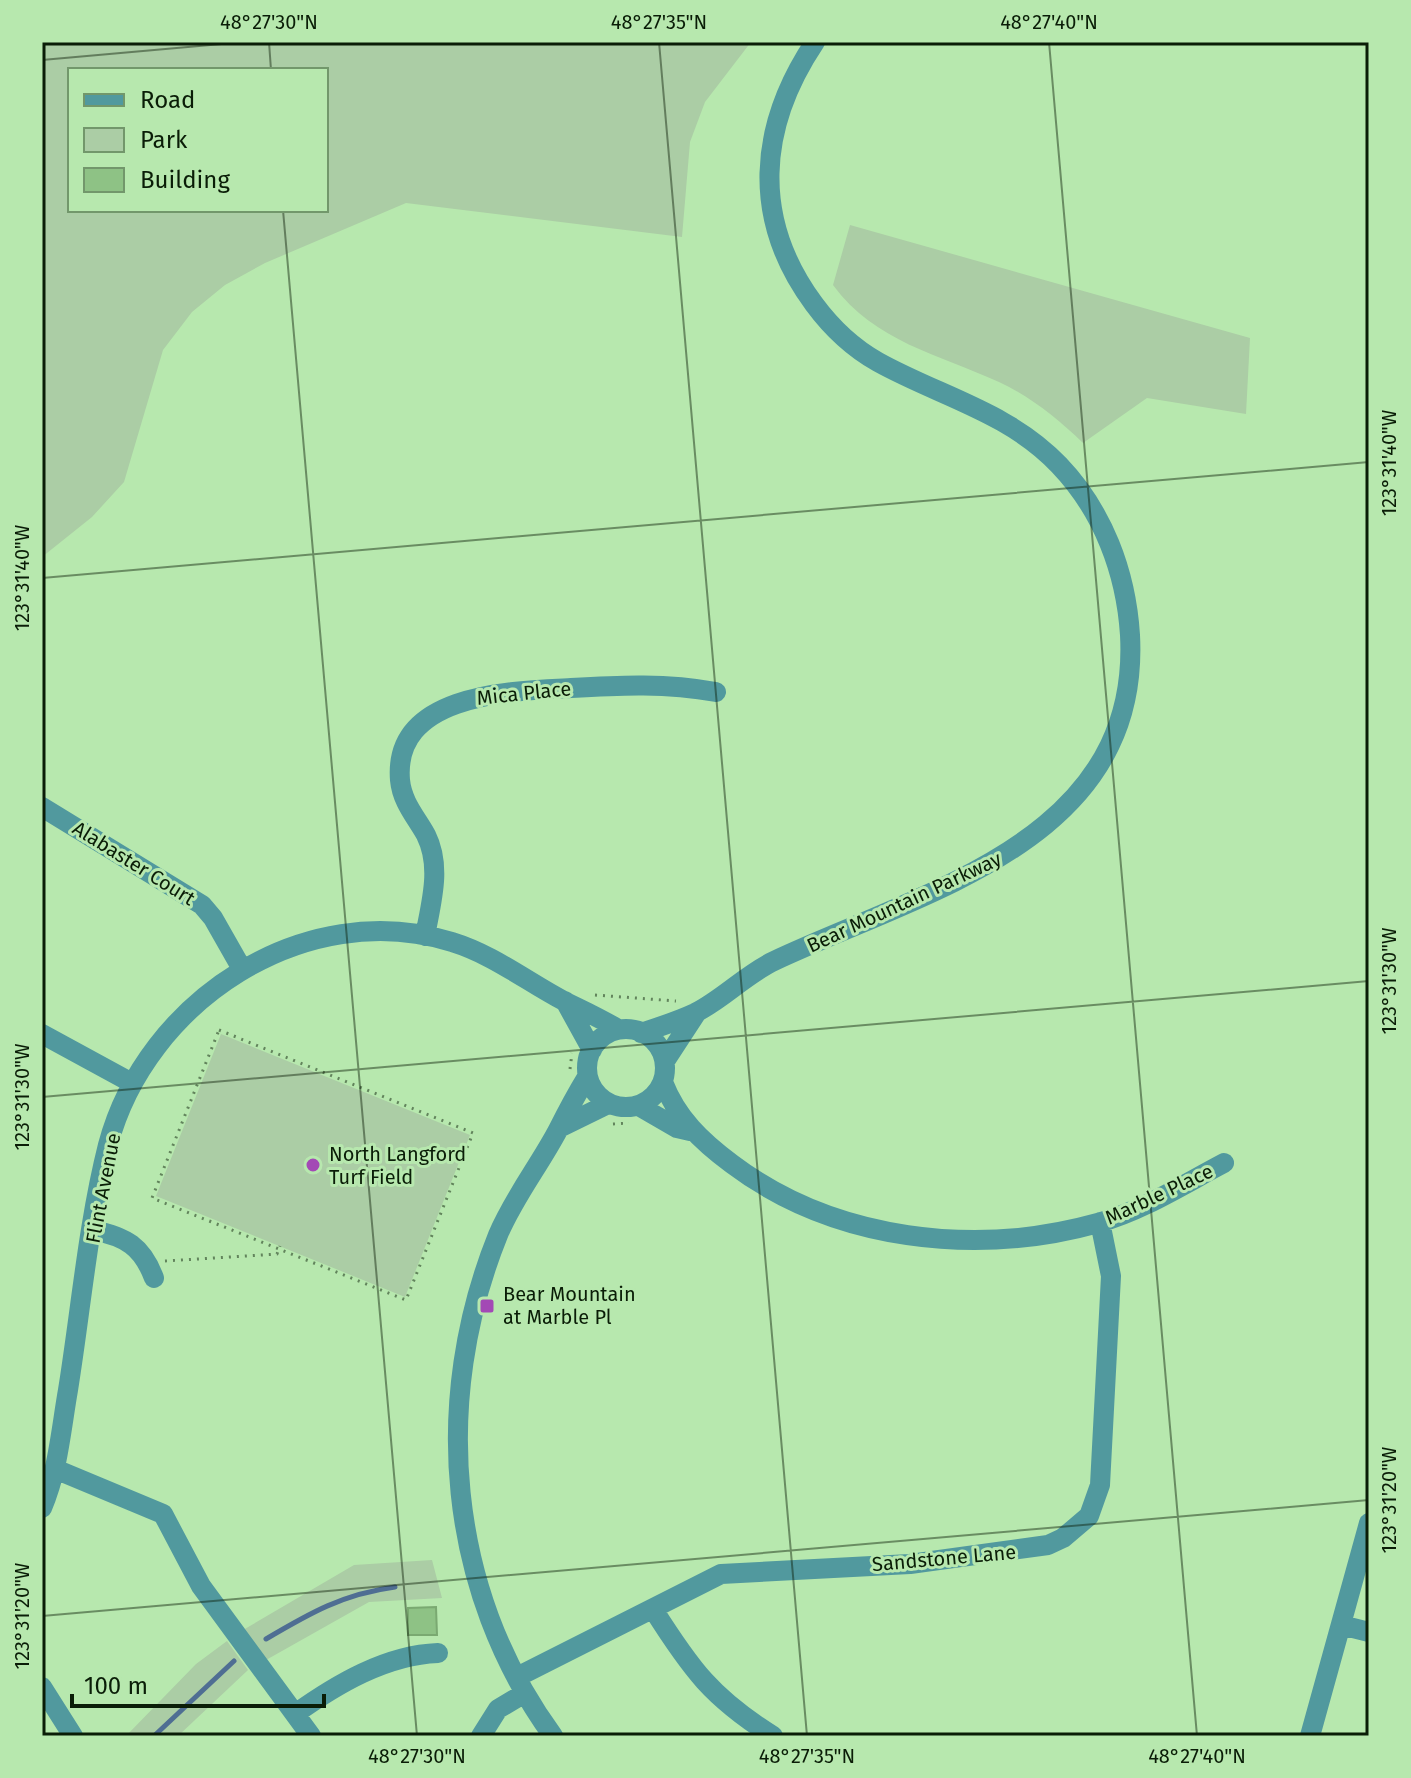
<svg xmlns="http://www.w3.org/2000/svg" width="1411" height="1778" viewBox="0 0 1411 1778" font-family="'Fira Sans',sans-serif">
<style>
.green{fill:#abcda5;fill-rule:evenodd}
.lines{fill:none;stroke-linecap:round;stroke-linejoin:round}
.stream{stroke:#4f6e93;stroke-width:5}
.building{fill:#8ec285;stroke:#7aa971;stroke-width:2}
.path{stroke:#62845c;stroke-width:3;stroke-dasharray:2 6;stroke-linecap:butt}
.minor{stroke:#51999e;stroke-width:20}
.ticks{fill:none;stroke:#0a1d07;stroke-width:2;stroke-opacity:0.45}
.poi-dot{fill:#a349b5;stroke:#b7e8ae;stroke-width:3}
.labels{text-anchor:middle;stroke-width:6;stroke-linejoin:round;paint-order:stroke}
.street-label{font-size:20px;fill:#0a1d07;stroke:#b7e8ae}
.poi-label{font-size:20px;fill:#0a1d07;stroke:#b7e8ae;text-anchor:start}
.neatline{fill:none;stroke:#0a1d07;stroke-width:3}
.ticks-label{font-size:20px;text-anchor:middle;fill:#0a1d07}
</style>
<rect width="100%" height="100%" fill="#b7e8ae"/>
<path class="green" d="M42 42H751L705 102 690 142 682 237 406 203 265 263 225 285 192 312 163 350 124 482 92 517 42 557ZM70 70H326V210H70Z
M850 225 1250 338 1246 414 1147 398 1083 443C1058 419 1031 397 999 382 938 354 875 342 833 285Z
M221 1034 470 1135 405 1297 156 1196Z
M432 1560 442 1598 369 1602 266 1660 243 1630 354 1565Z
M227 1641 248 1670 178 1736H126L196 1664Z"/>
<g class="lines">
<path class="stream" d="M266 1639C310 1613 343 1594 395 1587
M154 1736 234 1661"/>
</g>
<path class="building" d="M436 1607 437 1635H408V1608Z"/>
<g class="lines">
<path class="path" d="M595 995 676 1001
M219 1030 473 1133 406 1300 152 1198Z
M570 1069 572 1053
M613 1124 629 1123
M165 1261 277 1254 280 1246"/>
<path class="minor" d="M42 807 202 905 213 918 242 969
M425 936C431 903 442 867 426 835 416 817 402 802 400 780 393 693 512 691 571 688 621 685 666 683 716 692
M565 1001 592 1050
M587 1068a39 39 0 1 1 78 0a39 39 0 1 1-78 0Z
M641 1033C659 1027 678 1021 695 1013 723 999 745 975 774 961 922 891 1141 842 1130 635 1126 572 1103 511 1059 465 1009 412 939 396 878 362 853 348 831 327 814 304 751 219 758 127 815 42
M42 1034 132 1083
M665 1061 697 1012
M663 1082C677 1118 701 1141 732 1164 834 1241 976 1257 1098 1223 1142 1211 1184 1184 1224 1163
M639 1106 677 1128 690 1131
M559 1128 608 1104
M93 1230C126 1237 142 1246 154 1278
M55 1469 163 1514 201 1586 311 1736
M42 1508C58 1471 61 1430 68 1390 81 1309 88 1224 108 1145 146 1001 305 896 452 942 494 955 526 981 564 1001 582 1010 600 1018 618 1029
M653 1609C691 1669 712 1698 773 1736
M1341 1625 1369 1632
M517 1677 721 1574 910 1564 1048 1545 1063 1538 1089 1516 1100 1485 1111 1276 1100 1222
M42 1687 73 1736
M295 1714C337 1684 386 1655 438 1653
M481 1736 498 1709 525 1693
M553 1736C447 1590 431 1401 498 1235 514 1197 539 1166 558 1130 567 1112 576 1095 587 1077
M1310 1736 1369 1523"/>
</g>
<path class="ticks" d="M269 42 271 70M659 42 807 1736M1049 42 1197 1736M42 60 244 42M283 210 417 1736M42 578 1369 462M42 1097 1369 981M42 1616 1369 1500"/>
<g class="poi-dot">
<circle cx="313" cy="1165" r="8"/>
<rect x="479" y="1298" width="16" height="16" rx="4"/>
</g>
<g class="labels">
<g class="street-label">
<text transform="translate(524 693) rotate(-6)" y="7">Mica Place</text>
<text transform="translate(134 863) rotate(32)" y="7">Alabaster Court</text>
<text transform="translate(904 902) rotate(-25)" y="7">Bear Mountain Parkway</text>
<text transform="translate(103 1188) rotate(-79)" y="7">Flint Avenue</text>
<text transform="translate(1159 1194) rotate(-25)" y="7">Marble Place</text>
<text transform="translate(944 1558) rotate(-5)" y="7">Sandstone Lane</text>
</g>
<g class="poi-label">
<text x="329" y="1161">North Langford<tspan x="329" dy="23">Turf Field</tspan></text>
<text x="503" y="1301">Bear Mountain<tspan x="503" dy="23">at Marble Pl</tspan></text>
</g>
</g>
<rect width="1411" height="1778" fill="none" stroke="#b7e8ae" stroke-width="88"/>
<rect x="68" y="68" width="260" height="144" fill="#b7e8ae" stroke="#72976b" stroke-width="2"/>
<rect x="84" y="94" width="40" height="12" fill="#51999e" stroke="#72976b" stroke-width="2"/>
<text x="140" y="108" font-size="24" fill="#0a1d07">Road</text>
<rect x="84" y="128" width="40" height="24" fill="#abcda5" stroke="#72976b" stroke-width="2"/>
<text x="140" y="148" font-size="24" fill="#0a1d07">Park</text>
<rect x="84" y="168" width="40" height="24" fill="#8ec285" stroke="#72976b" stroke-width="2"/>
<text x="140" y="188" font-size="24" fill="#0a1d07">Building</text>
<path d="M72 1694v12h252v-12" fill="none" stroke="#0a1d07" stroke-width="4"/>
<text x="84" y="1694" font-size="24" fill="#0a1d07" stroke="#b7e8ae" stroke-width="6" paint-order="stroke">100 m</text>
<rect x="44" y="44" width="1323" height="1690" class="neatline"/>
<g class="ticks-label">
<text x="269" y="29">48°27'30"N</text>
<text x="659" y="29">48°27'35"N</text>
<text x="1049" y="29">48°27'40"N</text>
<text transform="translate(1389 463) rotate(-90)" y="7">123°31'40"W</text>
<text transform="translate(22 578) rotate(-90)" y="7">123°31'40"W</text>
<text transform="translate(1389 981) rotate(-90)" y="7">123°31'30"W</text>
<text transform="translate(22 1097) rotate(-90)" y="7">123°31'30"W</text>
<text transform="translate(1389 1500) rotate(-90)" y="7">123°31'20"W</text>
<text transform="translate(22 1616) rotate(-90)" y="7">123°31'20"W</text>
<text x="417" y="1763">48°27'30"N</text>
<text x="807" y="1763">48°27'35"N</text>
<text x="1197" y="1763">48°27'40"N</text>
</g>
</svg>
